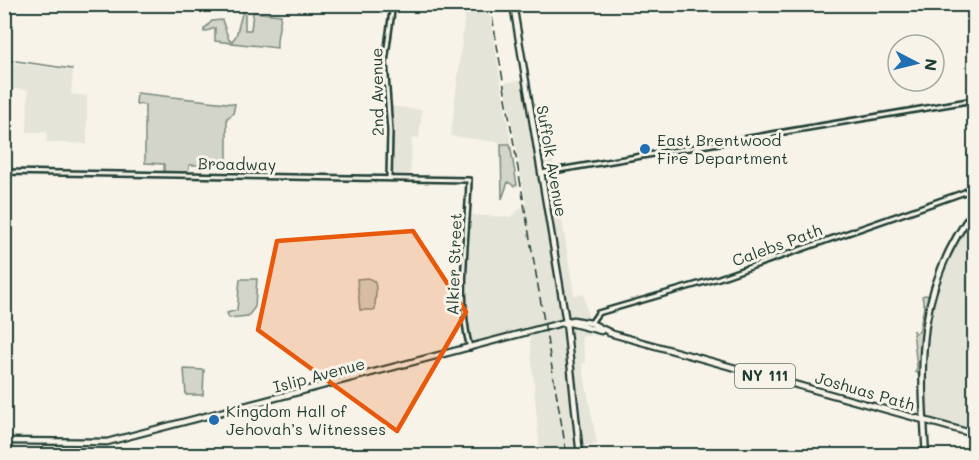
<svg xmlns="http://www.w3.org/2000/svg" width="979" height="460" viewBox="0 0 979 460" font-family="Mali,sans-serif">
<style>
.built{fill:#e5e4d9}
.green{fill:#d3d5ca;stroke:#79897f;stroke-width:1.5}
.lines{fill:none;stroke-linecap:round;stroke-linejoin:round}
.stream{stroke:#6f8077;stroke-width:1.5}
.minor-casing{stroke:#1f3d34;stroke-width:8}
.major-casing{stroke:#1f3d34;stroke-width:9}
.minor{stroke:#f7f3e8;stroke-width:3}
.major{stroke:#f7f3e8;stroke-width:4.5}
.rail{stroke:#1f3d34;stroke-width:1.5;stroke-dasharray:9 4.5;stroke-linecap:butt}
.marked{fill:#e8590c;fill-opacity:0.2;stroke:#e8590c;stroke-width:4.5;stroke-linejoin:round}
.poi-dot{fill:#1f6fb2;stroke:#f7f3e8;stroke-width:2}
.labels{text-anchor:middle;stroke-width:6;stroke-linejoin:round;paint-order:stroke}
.shield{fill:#f7f3e8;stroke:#60746a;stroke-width:1.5}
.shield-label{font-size:15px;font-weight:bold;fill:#1f3d34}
.street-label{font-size:16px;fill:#1f3d34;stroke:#f7f3e8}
.poi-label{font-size:16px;fill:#1f3d34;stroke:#f7f3e8;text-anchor:start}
</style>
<rect width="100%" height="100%" fill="#f7f3e8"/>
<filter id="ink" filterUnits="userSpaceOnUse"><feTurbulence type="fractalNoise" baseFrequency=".0167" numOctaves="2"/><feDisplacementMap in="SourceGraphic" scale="12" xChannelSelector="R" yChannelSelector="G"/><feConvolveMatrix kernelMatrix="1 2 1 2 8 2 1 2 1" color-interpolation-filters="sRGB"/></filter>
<g filter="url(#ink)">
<path class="built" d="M466 5H488L511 144 451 136Z
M4 62 73 70 71 94 87 96V144L46 142 47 132H27L28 90 5 88Z
M527 79 537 138 549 136 574 295 584 294 591 335 581 337 586 363 582 364 597 444 577 447 578 455H540L529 329 468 346 466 325 467 230 470 215 510 217 526 204 505 83Z
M390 106 422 110 419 138H412L410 178 391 176 392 132Z
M974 208V433L924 420 923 339 938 274Z"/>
<path class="green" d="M243 10 245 14V30H251L253 12 281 15C280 27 276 37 277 48L215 41V28L204 32V29L212 21 222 20 229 40 232 41 236 36Z
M137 93 235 104 233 114 227 118V165H189L188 174H164V164L145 163V105L136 104Z
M501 144H510L517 185 514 186 508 182 502 199Z
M368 278 374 281C379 290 374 300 375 310H360L357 279Z
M240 279H257L255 307 248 316 229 318 227 313 237 310Z
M925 295 929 296 922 329 920 382 918 373 915 372 917 368 913 330 915 333 919 332 924 307 922 296Z
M184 369 204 370 203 395H186Z"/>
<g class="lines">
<path class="stream" d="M4 61H13
M16 61 72 69"/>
<defs>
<path id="minor" d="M4 172 469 180C468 231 456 300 470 348
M541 173 974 100
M389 178 390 131 385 62 393 4
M591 323 598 313 719 278 968 191"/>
<path id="major" d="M513 4 566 322 580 456
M967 191 974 188
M566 322 601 331
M609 333 974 434
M4 441 107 442 573 320 591 323 611 333
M926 456C920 360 915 291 974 210"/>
</defs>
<use href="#minor" class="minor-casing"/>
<use href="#major" class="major-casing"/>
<use href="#minor" class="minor"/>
<use href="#major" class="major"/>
<path class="rail" d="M490 4 567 456"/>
</g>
</g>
<path class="marked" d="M413 231 466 312 397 431 258 330 277 241Z"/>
<g class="poi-dot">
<circle cx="645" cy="149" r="6"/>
<circle cx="214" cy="420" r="6"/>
</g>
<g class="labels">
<rect class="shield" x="735" y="364" width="60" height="24" rx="4.5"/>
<g class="shield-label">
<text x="765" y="381">NY 111</text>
</g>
<g class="street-label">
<text transform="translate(377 92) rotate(-91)" y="6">2nd Avenue</text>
<text transform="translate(552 161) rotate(80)" y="6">Suffolk Avenue</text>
<text transform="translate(237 164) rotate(1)" y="6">Broadway</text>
<text transform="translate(777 245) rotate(-20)" y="6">Calebs Path</text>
<text transform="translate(454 264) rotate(-88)" y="6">Alkier Street</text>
<text transform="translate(319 375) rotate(-15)" y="6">Islip Avenue</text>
<text transform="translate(865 391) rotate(16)" y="6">Joshuas Path</text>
</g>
<g class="poi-label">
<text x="657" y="146">East Brentwood<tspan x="657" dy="18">Fire Department</tspan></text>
<text x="226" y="417">Kingdom Hall of<tspan x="226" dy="18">Jehovah’s Witnesses</tspan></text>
</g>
</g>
<rect width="979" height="460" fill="none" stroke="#f7f3e8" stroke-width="24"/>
<rect x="12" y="12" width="955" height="436" fill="none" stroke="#1f3d34" stroke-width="2" filter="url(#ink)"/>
<g transform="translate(916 63) rotate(97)"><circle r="28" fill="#f7f3e8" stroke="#a1aaa0" stroke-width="1.5"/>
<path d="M0-4.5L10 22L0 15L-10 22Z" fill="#1f6fb2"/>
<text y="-9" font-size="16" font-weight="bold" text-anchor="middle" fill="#1f3d34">N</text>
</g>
</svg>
